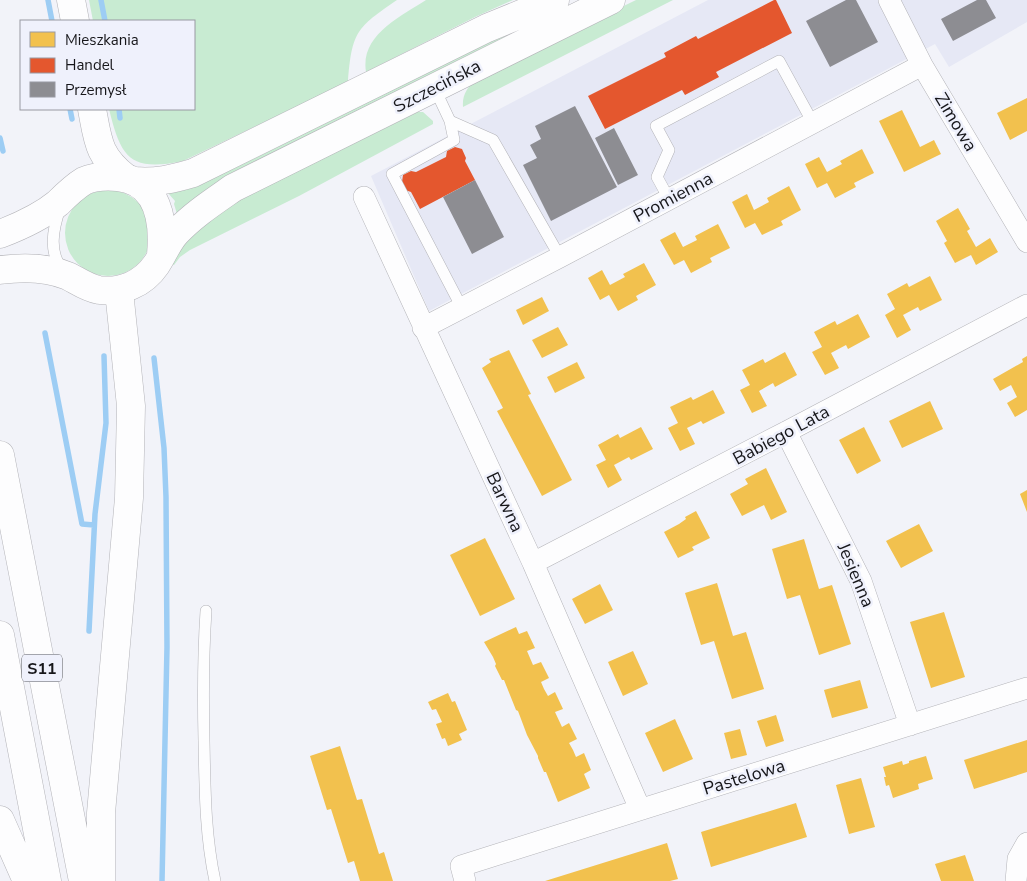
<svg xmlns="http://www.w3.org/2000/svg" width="1027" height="881" viewBox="0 0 1027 881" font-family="'Nunito Sans',sans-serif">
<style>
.built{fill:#e6e8f5}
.green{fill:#c8ebd2}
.homes{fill:#f2c14e}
.shops{fill:#e4572e}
.industry{fill:#8d8d92}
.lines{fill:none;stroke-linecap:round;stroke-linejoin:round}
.stream{stroke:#9dcdf4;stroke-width:5.5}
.service-casing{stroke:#b3b3b8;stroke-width:12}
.minor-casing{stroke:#b3b3b8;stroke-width:22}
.secondary-casing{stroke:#b3b3b8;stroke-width:29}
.motorway-casing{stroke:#b3b3b8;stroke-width:29}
.service{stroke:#fdfdfe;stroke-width:11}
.minor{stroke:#fdfdfe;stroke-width:21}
.secondary{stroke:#fdfdfe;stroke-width:28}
.motorway{stroke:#fdfdfe;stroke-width:28}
.labels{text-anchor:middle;stroke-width:5;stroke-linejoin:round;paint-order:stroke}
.shield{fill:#eff1fc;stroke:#57585e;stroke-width:1}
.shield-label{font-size:16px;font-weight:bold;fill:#16161a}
.street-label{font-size:18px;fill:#16161a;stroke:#eff1fc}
</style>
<rect width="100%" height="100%" fill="#f2f3f9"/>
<path class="built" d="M708 0H1027V22L949 67 935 44 429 311 371 176Z"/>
<path class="green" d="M89 0H397C356 28 352 32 348 82L183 161C130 172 121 158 109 109H194V21H93Z
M426 0H513L475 17 366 72C360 35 400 17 426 0Z
M636 0H673L463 107C462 94 468 87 477 78Z
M554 17 177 214 174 204 175 201 168 193 503 35Z
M414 112H423L433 121V124L299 196 190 250 180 257 174 265 171 264 177 250 218 211Z
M65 233a43 43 0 1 1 86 0a43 43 0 1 1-86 0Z"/>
<path class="homes" d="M1027 98V131L1010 140 997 113Z
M902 110 920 147 934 140 941 154 904 172 879 121Z
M862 149 874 173 854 183 856 187 835 198 827 183 817 188 805 164 819 157 827 172 842 164 840 161Z
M789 186 801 210 781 221 783 225 762 235 755 223 745 228 732 202 747 194 754 210 769 202 767 198Z
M958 208 970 229 967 231 976 247 990 238 998 252 976 265 971 255 955 263 944 243 947 241 936 221Z
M718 224 730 248 710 258 712 262 691 273 684 260 674 265 660 240 675 232 683 247 697 240 695 236Z
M644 263 656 285 636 296 638 300 618 311 609 295 600 300 588 278 602 270 610 285 625 277 623 274Z
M930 276 942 300 920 311 918 307 903 315 911 330 897 338 885 315 895 309 887 294 907 283 909 287Z
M542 297 549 311 523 325 516 310Z
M858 314 870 337 848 349 846 345 831 353 839 368 825 375 812 352 822 347 814 332 835 321 837 325Z
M558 327 568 345 542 358 532 340Z
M509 350 531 394 528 395 572 480 542 496 497 411 503 408 482 368 491 362 489 359Z
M785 352 797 375 775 387 773 383 759 391 767 406 752 413 740 390 750 385 742 370 763 359 765 363Z
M1027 356V410L1015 417 1007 403 1017 397 1011 385 1000 391 993 379 1023 362 1022 359Z
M577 362 585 378 555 393 547 377Z
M713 390 725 413 703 424 701 421 687 428 695 444 680 451 668 428 678 423 670 407 691 397 693 400Z
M930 401 943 429 902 448 889 421Z
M641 427 653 449 631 460 629 457 614 465 622 480 608 488 596 465 606 460 598 445 618 434 620 438Z
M864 427 881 461 857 474 839 440Z
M766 468 787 512 771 520 764 505 742 516 730 494 748 484 745 479Z
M1027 490V512L1020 494Z
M696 511 710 538 692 547 694 550 678 558 664 532 679 524 686 519 685 517Z
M919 524 933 551 901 568 886 541Z
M485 538 515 599 480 616 450 555Z
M804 539 819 589 832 585 851 644 819 655 800 595 787 599 772 549Z
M717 583 733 636 746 632 764 689 732 699 714 641 701 645 685 593Z
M600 584 613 610 585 624 572 599Z
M944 612 965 677 931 688 910 622Z
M516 627 519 634 527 631 535 648 527 651 533 665 541 662 549 678 541 682 544 689 548 696 555 692 563 709 555 712 562 727 569 723 577 739 569 743 573 750 576 757 584 753 591 770 584 774 590 788 558 802 546 772H544L538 758V756L527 735 518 711 516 710 504 680H502L495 666 496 664 493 657 484 642Z
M633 651 648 684 623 696 608 662Z
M860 680 868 708 832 718 824 690Z
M448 693 452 702 455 701 467 730 459 734 462 740 448 746 445 738 442 739 436 724 442 722 436 709 432 710 428 702Z
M776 715 784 741 766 747 757 721Z
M675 719 693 759 663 772 645 733Z
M740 729 747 755 731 759 724 733Z
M1027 740V772L974 789 964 760Z
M340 746 357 800 362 799 379 854 384 852 393 881H360L354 861 348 863 331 809 327 810 310 756Z
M926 756 933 779 918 784 919 789 893 798 889 785 886 786 884 777H886L883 767 902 761 903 765 909 763V761Z
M861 778 875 827 849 834 836 785Z
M796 803 807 837 711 867 701 832Z
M667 843 678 879 670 881H545Z
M965 855 974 881H941L935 864Z"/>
<path class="shops" d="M774 0H776L792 33 716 72 719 77 685 95 682 90 605 129 588 96 666 57 664 53 696 36 698 39Z
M455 147 462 149 466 158 465 161 475 180 420 209 411 192 405 190 402 182 403 175 411 171 416 172 446 157 447 151Z"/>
<path class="industry" d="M846 0H856L878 42 830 67 806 21Z
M977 0H986L996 18 953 41 941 19Z
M575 106 617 187 551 221 523 165 537 158 530 145 541 139 535 126Z
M614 128 638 175 618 185 595 138Z
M475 180 504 237 472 254 443 197Z"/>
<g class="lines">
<path class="stream" d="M48 0 52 21
M101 0 105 21
M70 109 72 119
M119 109 120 118
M0 138 3 151
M45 333 82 524 94 525
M154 358 164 448 166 497 167 647 162 881
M89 631 95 514 106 423 104 356"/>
<defs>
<path id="service" d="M434 87 450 121 493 140 560 257
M450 121 454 140 392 174 462 308
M669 199 657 177 669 150 656 126 779 61 813 123
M60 208C53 229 48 252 63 271
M206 611C203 655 203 697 204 741 205 788 205 835 215 881"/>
<path id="minor" d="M889 0 922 65 1027 242
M364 197 533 563 640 809
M423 328 560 257 922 65
M786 432 861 581 910 725
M533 563 786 432 1027 305
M465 881 461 866 1027 688
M1016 881 1018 859 1027 843"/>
<path id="secondary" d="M134 181C155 183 173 179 193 173L487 28 555 0
M0 234C21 226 41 217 58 203 66 195 74 187 84 181 95 176 107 176 118 177 159 181 164 222 161 255
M0 270C22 267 47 267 68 276 78 281 87 288 99 290 121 293 143 284 156 265 163 255 167 243 176 233 193 215 213 202 233 188L611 0"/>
<path id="motorway" d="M71 0 75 21
M92 109C98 141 98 156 126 178
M0 455 83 881
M0 635 47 881
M0 820 27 881
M101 881V813L129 498 131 406 119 291"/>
</defs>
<use href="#service" class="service-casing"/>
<use href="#minor" class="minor-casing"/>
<use href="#secondary" class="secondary-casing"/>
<use href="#motorway" class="motorway-casing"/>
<use href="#service" class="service"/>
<use href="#minor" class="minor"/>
<use href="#secondary" class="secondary"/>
<use href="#motorway" class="motorway"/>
</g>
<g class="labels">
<rect class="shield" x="22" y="654.5" width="40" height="27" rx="4"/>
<g class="shield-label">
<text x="42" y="674">S11</text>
</g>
<g class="street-label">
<text transform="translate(437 86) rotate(-27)" y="6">Szczecińska</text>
<text transform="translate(956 122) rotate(59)" y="6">Zimowa</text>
<text transform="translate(673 197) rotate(-28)" y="6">Promienna</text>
<text transform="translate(781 435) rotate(-28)" y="6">Babiego Lata</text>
<text transform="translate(505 502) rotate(65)" y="6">Barwna</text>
<text transform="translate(856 575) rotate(67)" y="6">Jesienna</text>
<text transform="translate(744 777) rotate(-17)" y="6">Pastelowa</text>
</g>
</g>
<rect x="20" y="20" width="175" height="90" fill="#eff1fc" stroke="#9899a2"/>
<rect x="30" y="32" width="25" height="15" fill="#f2c14e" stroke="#9899a2"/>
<text x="65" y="45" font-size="15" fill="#16161a">Mieszkania</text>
<rect x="30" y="58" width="25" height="15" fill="#e4572e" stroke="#9899a2"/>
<text x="65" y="70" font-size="15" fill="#16161a">Handel</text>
<rect x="30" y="82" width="25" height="15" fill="#8d8d92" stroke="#9899a2"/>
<text x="65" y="95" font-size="15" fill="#16161a">Przemysł</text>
</svg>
